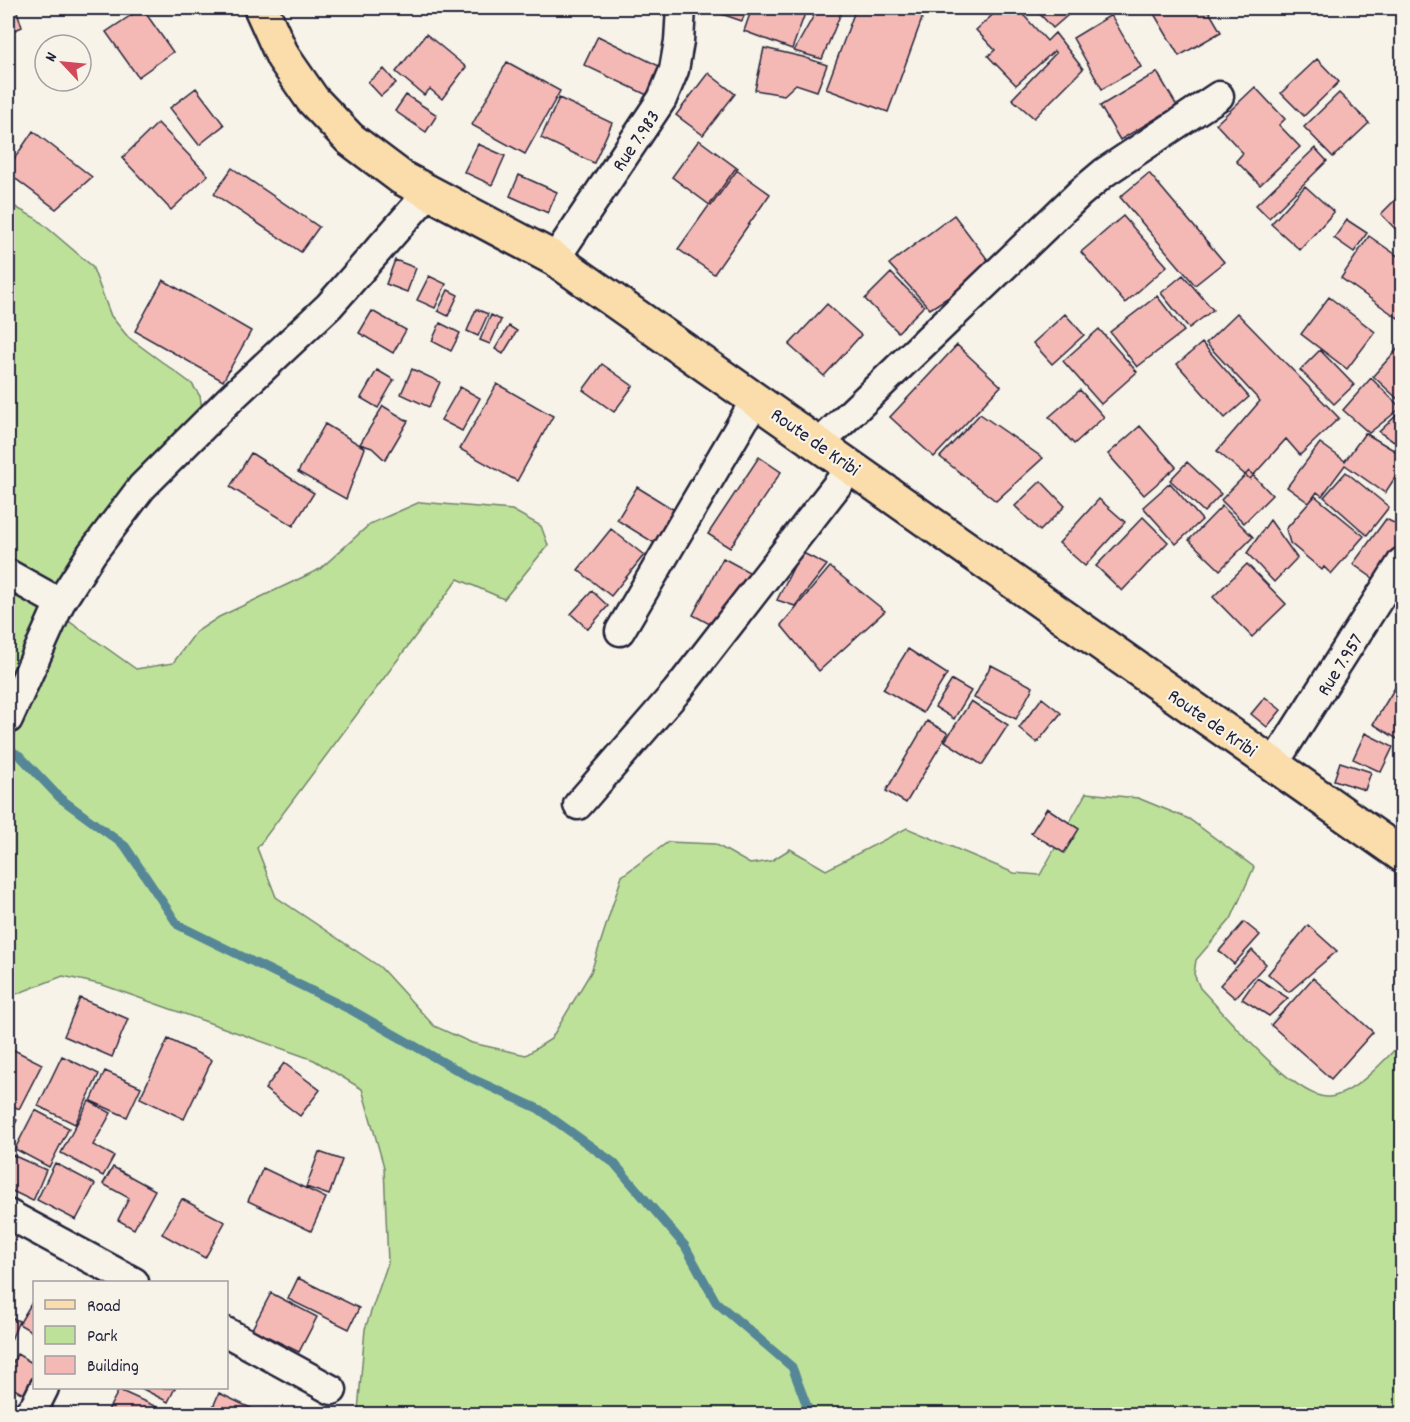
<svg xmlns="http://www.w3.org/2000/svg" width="1410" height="1422" viewBox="0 0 1410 1422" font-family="Dekko,sans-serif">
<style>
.green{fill:#bee19a;stroke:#70826a;stroke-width:1.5}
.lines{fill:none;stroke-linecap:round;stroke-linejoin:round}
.stream{stroke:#578797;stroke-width:9}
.building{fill:#f5b9b5;stroke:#22223b;stroke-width:1.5}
.minor-casing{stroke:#22223b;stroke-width:33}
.major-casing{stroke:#22223b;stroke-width:38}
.minor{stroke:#f7f3e8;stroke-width:28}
.major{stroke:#faddab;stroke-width:33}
.labels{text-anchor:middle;stroke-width:4.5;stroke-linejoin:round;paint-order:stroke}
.street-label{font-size:20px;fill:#22223b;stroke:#f7f3e8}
</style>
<rect width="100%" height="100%" fill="#f7f3e8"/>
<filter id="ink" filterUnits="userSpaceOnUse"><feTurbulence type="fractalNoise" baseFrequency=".0167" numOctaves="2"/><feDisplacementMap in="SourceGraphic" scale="12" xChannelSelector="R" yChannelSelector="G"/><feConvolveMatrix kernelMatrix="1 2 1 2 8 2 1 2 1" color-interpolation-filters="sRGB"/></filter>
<g filter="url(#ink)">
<path class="green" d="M8 203 37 219 92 266 111 316 128 337 192 384 200 396 202 409 89 568 63 617 136 669 173 663 196 632 219 617 320 569 370 524 420 502 512 510 541 526 548 545 504 599 458 579 257 848 276 897 380 967 434 1026 472 1043 526 1055 551 1039 591 972 622 876 668 842 715 844 750 864 771 861 790 849 826 870 907 828 1014 873 1040 875 1086 793 1138 798 1189 819 1254 867 1231 919 1196 960 1194 974 1200 988C1224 1013 1295 1100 1329 1097 1354 1095 1386 1059 1402 1042V1414H356L358 1411 365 1329 388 1263 384 1167 362 1089 314 1060 103 985 63 976 11 996H8Z"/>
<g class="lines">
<path class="stream" d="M8 749 20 756 60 798 125 846 178 925 353 1011 471 1078 539 1109 614 1163 685 1246 716 1302 792 1367 810 1414"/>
</g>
<path class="building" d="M8 8H16L22 27 8 33Z
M142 8 173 52 138 77 106 32Z
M704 8H747L742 21Z
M752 8H807L792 49 744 31Z
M818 8H827L841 13 822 59 794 51Z
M856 8H926L888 112 826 89Z
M1000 8H1017L1047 41 1055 33 1083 69 1034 118 1012 99 1056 53 1054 51 1016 85 988 56 995 50 976 30Z
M1034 8H1076L1053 28Z
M1161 8H1207L1221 32 1179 56 1153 12Z
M1111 15 1141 67 1102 89 1073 38Z
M426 34 466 67 442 99 430 89 424 95 396 72Z
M598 36 661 67 647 95 584 65Z
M764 48 803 57 827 65 817 91 796 84 784 95 755 90Z
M1317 59 1339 82 1304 116 1281 93Z
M507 62 560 91 525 154 472 125Z
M384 69 396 83 381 96 368 82Z
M1157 72 1177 106 1120 140 1100 106Z
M708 73 735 94 703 135 676 115Z
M1255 87 1285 119 1279 125 1300 147 1260 185 1236 161 1243 153 1216 124Z
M196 88 224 125 199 145 170 108Z
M1339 93 1369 123 1333 157 1304 127Z
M406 95 437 115 426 132 395 111Z
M559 98 612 123 594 163 541 138Z
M158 123 208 175 171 210 122 158Z
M1402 124V138L1395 130Z
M33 131 92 177 56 209 8 173V168Z
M699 140 738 169 711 206 672 177Z
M478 144 505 156 492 185 464 172Z
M1315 148 1327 161 1269 218 1256 205Z
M232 168 319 227 301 252 214 194Z
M735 169 770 194 714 274 678 249Z
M1149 173 1224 262 1195 285 1120 197Z
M519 175 557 192 548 213 510 196Z
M1305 186 1334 212 1300 250 1271 224Z
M1402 193V236L1381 214Z
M954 215 994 268 930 309 889 264Z
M1123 216 1167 266 1125 303 1081 252Z
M1347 220 1367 233 1354 252 1334 238Z
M1369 236 1402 259V312L1398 318 1341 278Z
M395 260 416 268 407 292 386 284Z
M891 273 924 306 898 332 865 299Z
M1183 275 1213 310 1189 328 1161 293Z
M429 276 446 284 435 308 417 300Z
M163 280 251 331 223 381 135 331Z
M448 290 458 295 448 316 438 311Z
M1157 296 1184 331 1137 367 1110 332Z
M1329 297 1375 332 1347 369 1301 334Z
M827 304 861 335 824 376 789 345Z
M476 309 488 314 478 336 467 331Z
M372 311 406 330 393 353 359 333Z
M1237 313 1339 418 1300 455 1286 439 1250 479 1217 451 1260 401 1206 343Z
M1065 314 1084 335 1052 364 1033 343Z
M491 315 501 320 490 344 480 340Z
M440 323 460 333 451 351 432 341Z
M509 326 517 331 503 354 495 349Z
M1099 329 1137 372 1101 404 1063 361Z
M1202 343 1249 397 1225 418 1177 364Z
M1402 344V403L1373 376Z
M957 345 1001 386 934 457 890 417Z
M1320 350 1354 385 1334 404 1300 370Z
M602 364 633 386 614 412 583 390Z
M412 369 440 382 429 407 401 394Z
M377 370 394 380 378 408 361 398Z
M1371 378 1401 408 1369 433 1343 410Z
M497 384 553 416 517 481 460 449Z
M460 387 480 398 462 431 441 420Z
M1080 390 1104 417 1074 444 1049 417Z
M383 406 408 421 385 460 372 448 360 444Z
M1402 410V447L1379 432Z
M980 414 1043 458 996 501 940 457Z
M325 424 365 448 346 499 298 472Z
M1140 426 1176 467 1144 495 1108 454Z
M1365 433 1402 455V467L1385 493 1345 465 1322 496 1317 492 1309 503 1287 487 1320 443 1345 461Z
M251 453 314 493 293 526 230 487Z
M759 457 781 472 730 548 708 534Z
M1187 462 1221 494 1204 512 1170 480Z
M1249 471 1272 495 1244 523 1221 500Z
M1346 472 1389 507 1367 535 1324 497Z
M1041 481 1065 506 1040 531 1015 506Z
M1170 483 1202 520 1176 544 1143 507Z
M637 487 676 511 656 544 617 520Z
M1315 496 1364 536 1331 574 1324 567 1322 570 1290 543 1286 529Z
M1099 499 1125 522 1085 566 1059 543Z
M1222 506 1253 537 1220 570 1189 540Z
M1143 517 1168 542 1122 591 1096 566Z
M1386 519 1402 527V546L1377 581 1353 564Z
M1270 520 1297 558 1274 582 1247 553Z
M611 529 644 555 611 596 578 570Z
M801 552 827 565 795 606 777 600Z
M723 558 762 579 732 636 693 615Z
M1247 564 1286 604 1252 637 1213 597Z
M830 567 885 611 819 671 781 625Z
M592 591 608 606 588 629 571 614Z
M908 649 947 674 923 713 883 689Z
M991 665 1033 687 1016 719 974 698Z
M1402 676V742L1373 724Z
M952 680 971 691 954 719 935 707Z
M1265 697 1281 710 1267 727 1251 714Z
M1042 698 1061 713 1037 743 1019 728Z
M971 701 1008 725 982 765 945 741Z
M927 721 948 733 906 803 886 791Z
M1365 733 1393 747 1381 772 1353 759Z
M1340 762 1371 772 1365 790 1334 780Z
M1047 808 1079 829 1064 853 1031 833Z
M1244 922 1260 935 1234 964 1219 951Z
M1308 925 1337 951 1289 992 1268 974Z
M1252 950 1266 964 1235 998 1220 985Z
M1257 978 1288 998 1269 1016 1242 999Z
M1313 978 1373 1032 1331 1079 1271 1025Z
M80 998 128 1019 112 1057 64 1036Z
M168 1039 212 1060 184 1119 140 1098Z
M8 1047 42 1064 19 1109 8 1103Z
M62 1056 99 1074 75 1124 38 1106Z
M284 1063 320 1090 300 1116 265 1089Z
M105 1071 141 1087 127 1117 91 1101Z
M89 1101 111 1113 93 1145 114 1156 103 1176 61 1153Z
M35 1110 69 1128 49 1167 15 1149Z
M8 1116 17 1120 8 1139Z
M319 1152 342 1160 329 1195 306 1187Z
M10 1154 46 1170 33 1201 8 1189V1160Z
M55 1163 95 1184 76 1220 37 1200Z
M113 1167 155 1190 134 1229 118 1220 129 1198 103 1184Z
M263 1168 326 1198 311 1231 248 1201Z
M182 1199 225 1222 205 1258 162 1234Z
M8 1230 17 1236 8 1254Z
M298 1278 359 1308 349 1329 288 1299Z
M271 1293 317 1317 299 1352 252 1329Z
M34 1299V1333L19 1324Z
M8 1316 19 1321 8 1347Z
M17 1354 34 1364V1388L31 1398 8 1386V1373Z
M141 1388H175L168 1402Z
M119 1390 157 1407 153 1414H106Z
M219 1393 259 1412 258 1414H210Z
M265 1409 278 1414H263Z"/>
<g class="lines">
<defs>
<path id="minor" d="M555 259 662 99 674 70 679 41 681 8
M820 443 1080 193 1105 172 1219 96
M8 574 60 603
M620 631 756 399
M8 719 60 603 92 553 142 487 230 399 329 306 429 192
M1273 765 1402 562
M578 805 677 691 852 466
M8 1214 134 1282
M226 1332 332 1390
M27 1414 34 1408 44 1388"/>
<path id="major" d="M261 8 283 57 312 99 350 139 402 178 555 259 1402 855"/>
</defs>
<use href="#minor" class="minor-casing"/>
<use href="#major" class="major-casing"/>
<use href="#minor" class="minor"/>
<use href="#major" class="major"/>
</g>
</g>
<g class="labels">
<g class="street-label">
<text transform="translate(635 140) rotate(-56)" y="7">Rue 7.983</text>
<text transform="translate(816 441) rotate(35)" y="7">Route de Kribi</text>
<text transform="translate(1339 664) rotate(-58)" y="7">Rue 7.957</text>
<text transform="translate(1213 722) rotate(35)" y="7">Route de Kribi</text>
</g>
</g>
<rect width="1410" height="1422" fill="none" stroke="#f7f3e8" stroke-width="30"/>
<rect x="15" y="15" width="1380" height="1392" fill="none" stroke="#22223b" stroke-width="2" filter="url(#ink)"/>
<rect x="33" y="1281" width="195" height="108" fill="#f7f3e8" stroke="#a29fa3" stroke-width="1.5"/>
<rect x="45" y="1300" width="30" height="9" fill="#faddab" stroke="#a29fa3" stroke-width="1.5"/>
<text x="87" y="1311" font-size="18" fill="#22223b">Road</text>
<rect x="45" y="1326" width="30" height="18" fill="#bee19a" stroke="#a29fa3" stroke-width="1.5"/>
<text x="87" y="1341" font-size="18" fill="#22223b">Park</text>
<rect x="45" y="1356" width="30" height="18" fill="#f5b9b5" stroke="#a29fa3" stroke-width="1.5"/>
<text x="87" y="1371" font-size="18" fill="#22223b">Building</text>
<g transform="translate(63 63) rotate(296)"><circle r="28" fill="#f7f3e8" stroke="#a29fa3" stroke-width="1.5"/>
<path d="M0-4.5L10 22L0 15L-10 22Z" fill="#d1495b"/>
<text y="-9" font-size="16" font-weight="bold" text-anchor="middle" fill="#22223b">N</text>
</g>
</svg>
